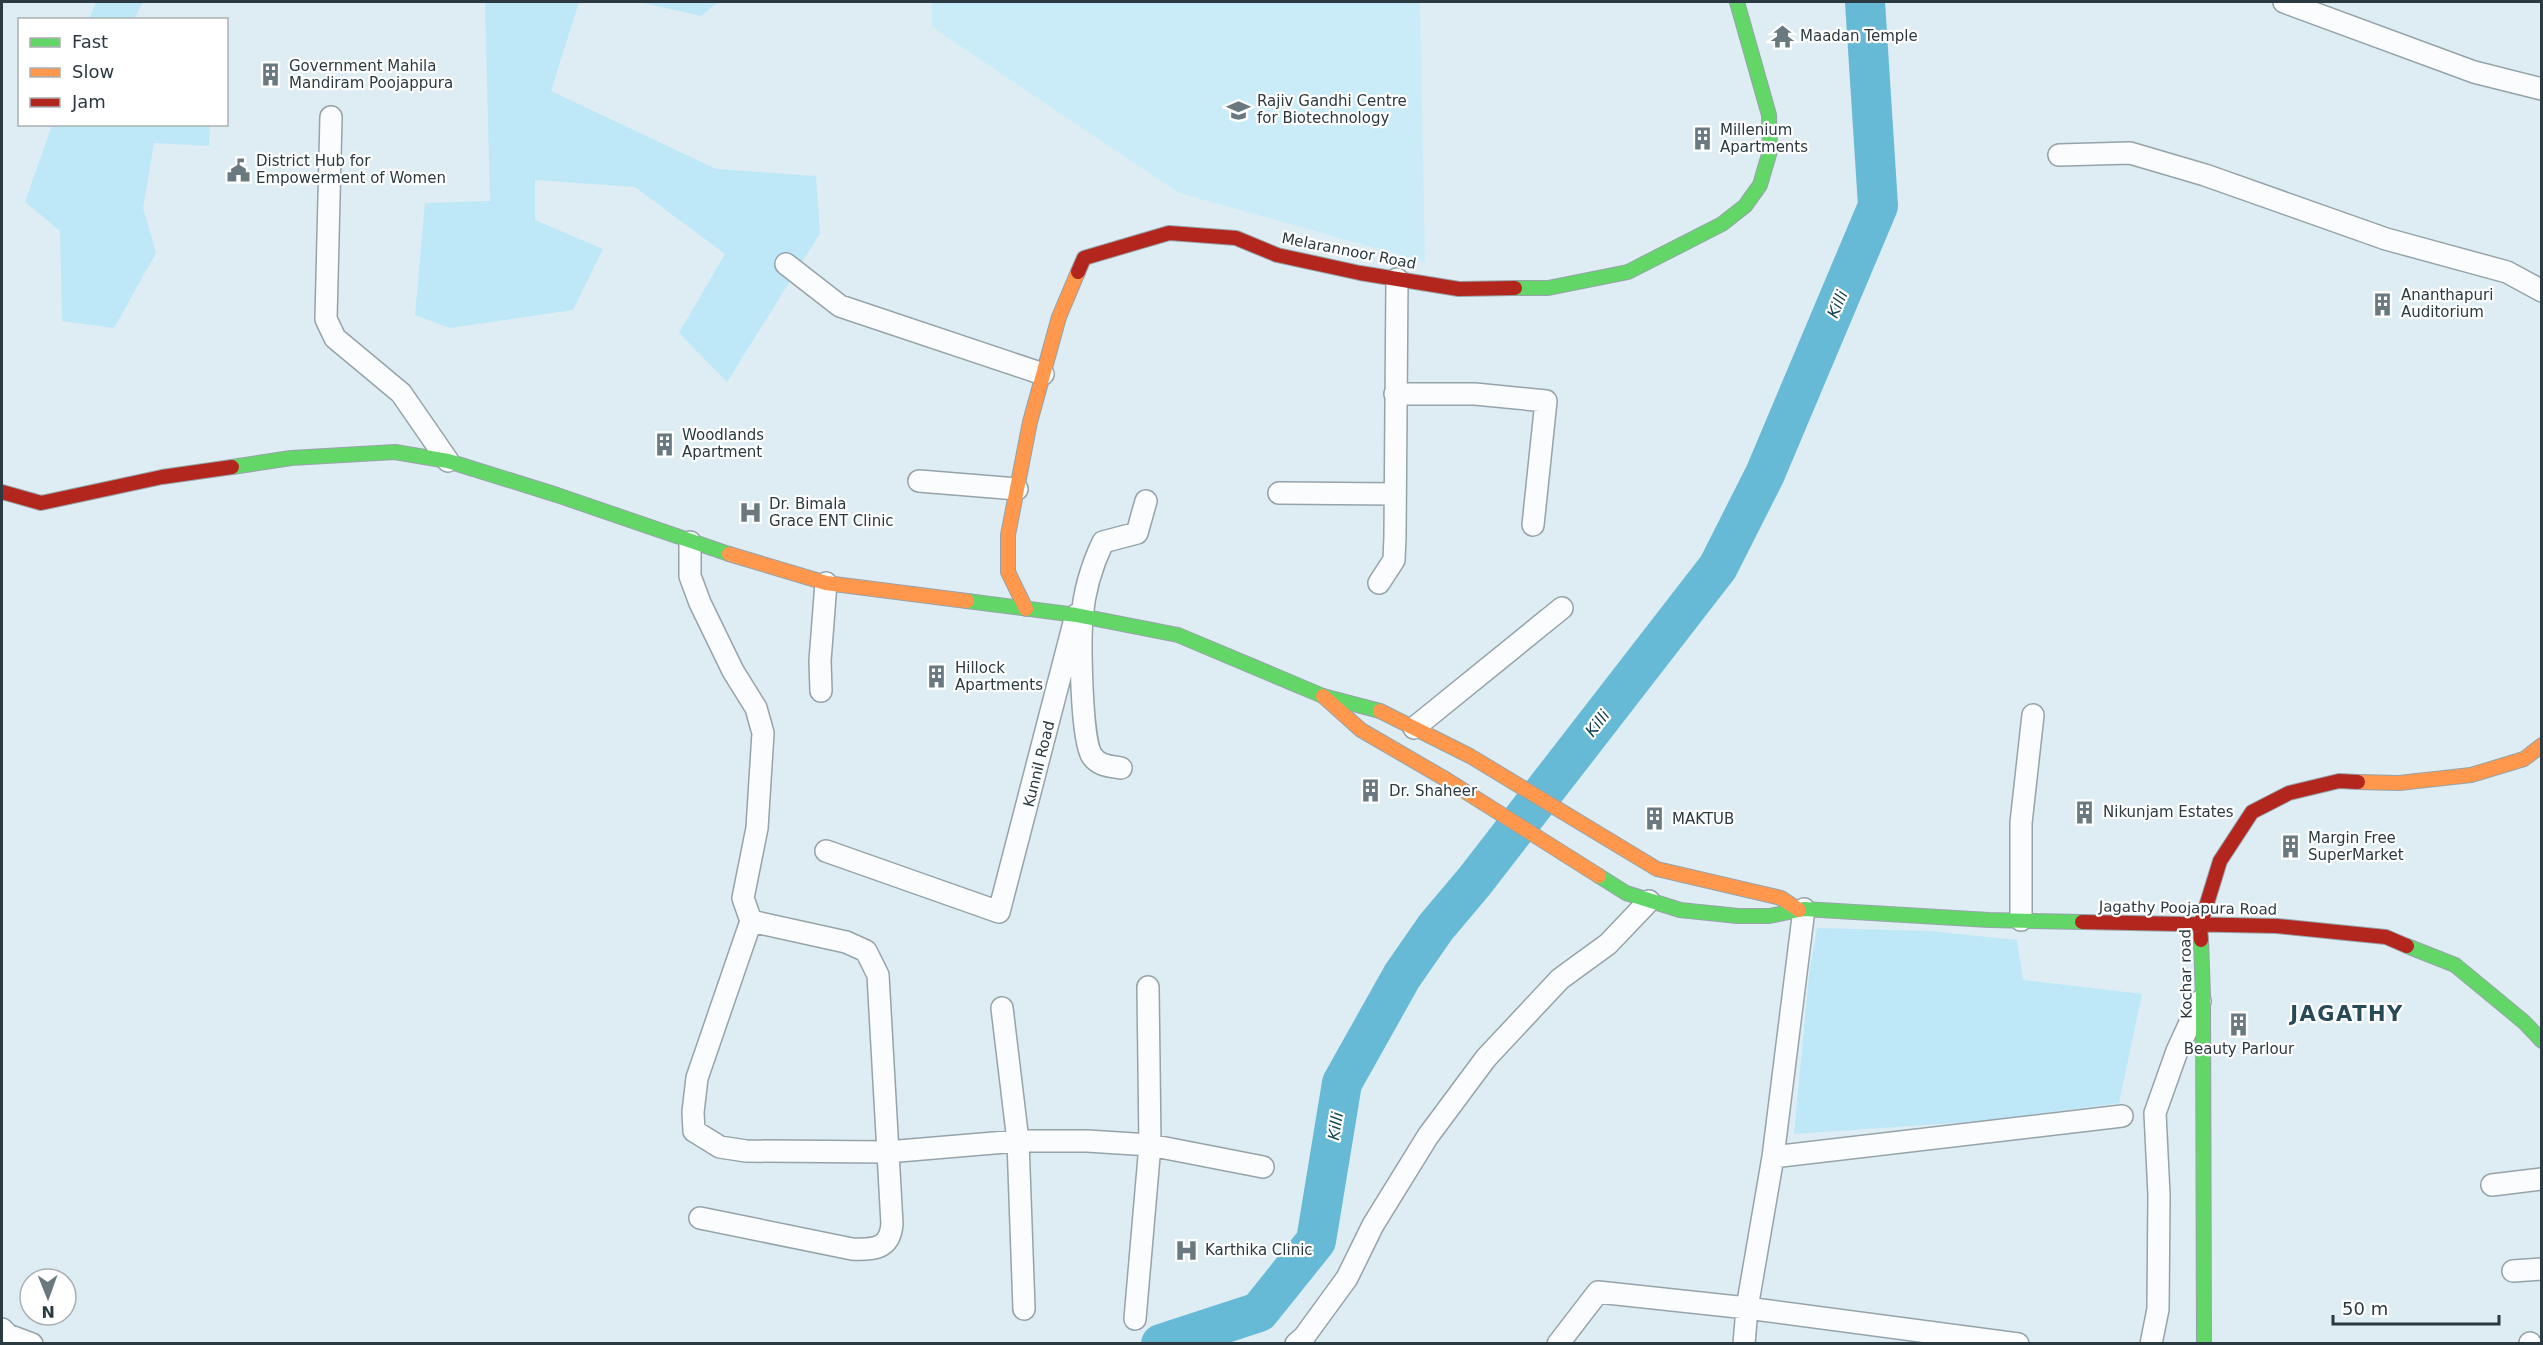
<svg xmlns="http://www.w3.org/2000/svg" width="2543" height="1345" viewBox="0 0 2543 1345" font-family="'DejaVu Sans',sans-serif">
<style>
.built{fill:#caecf8}
.green{fill:#bee8f7}
.lines{fill:none;stroke-linecap:round;stroke-linejoin:round}
.river{stroke:#67bad5;stroke-width:40}
.street-casing{stroke:#96a3a9;stroke-width:24}
.fast-casing{stroke:#96a3a9;stroke-width:16}
.slow-casing{stroke:#96a3a9;stroke-width:16}
.jam-casing{stroke:#96a3a9;stroke-width:16}
.street{stroke:#fafcfd;stroke-width:21}
.fast{stroke:#63d668;stroke-width:14}
.slow{stroke:#ff974d;stroke-width:14}
.jam{stroke:#b3261e;stroke-width:14}
.labels{text-anchor:middle;stroke-width:4.5;stroke-linejoin:round;paint-order:stroke}
.poi-label{font-size:15px;fill:#2a3a40;stroke:#fff;text-anchor:start}
.street-label{font-size:15px;fill:#2a3a40;stroke:#fff}
.water-label{font-size:16px;font-style:italic;fill:#124251;stroke:#fff}
.district-label{font-size:21px;font-weight:bold;letter-spacing:1.5px;fill:#284a56;stroke:#fff}
</style>
<rect width="100%" height="100%" fill="#ddedf3"/>
<path class="built" d="M932 2H1420L1425 262 1179 193 932 27Z"/>
<path class="green" d="M96 2H143L134 19H89Z
M485 2H579L551 91 716 169 816 176 820 233 727 382 679 333 725 254 635 187 535 180V220L603 249 573 310 450 328 415 315 425 203 490 201Z
M639 2H718L701 16Z
M52 125H210L209 146 154 143 143 208 156 253 114 328 62 321 60 231 25 202Z
M1817 928 1929 931 2017 940 2023 980 2142 994 2119 1103 1983 1121 1794 1134 1809 975Z"/>
<g class="lines">
<path class="river" d="M1161 1344 1259 1312 1316 1241 1342 1083 1402 976 1436 927 1474 882 1718 567 1765 474 1878 206 1865 2"/>
<defs>
<path id="street" d="M2284 2 2474 72 2542 89
M331 117 326 319 335 338 401 393 448 461
M2059 155 2130 153 2205 175 2386 239 2507 272 2542 291
M786 264 840 306 1043 374
M1395 394H1475L1546 401 1533 525
M919 481 1017 489
M1279 493 1395 494
M690 542V576L700 603 733 671 756 708 763 733 757 828 743 898 751 921 697 1078 693 1112 694 1131 720 1147 746 1151 887 1152 1018 1141H1087L1150 1145 1263 1167
M1379 583 1394 560 1395 537 1397 279
M821 691 820 661 826 583
M1414 728 1562 608
M1121 768C1110 766 1099 766 1092 756 1081 740 1080 641 1082 618 1084 592 1092 565 1103 542L1137 533 1146 501
M826 851 999 912 1076 615
M2021 920V823L2033 715
M1002 1008 1018 1141 1024 1309
M1773 1157 2122 1116
M2492 1185 2542 1179
M700 1218 852 1249C874 1250 890 1249 892 1224L878 975 866 951 846 942 751 921
M2513 1271 2542 1269
M1135 1319 1150 1145 1148 987
M2 1329 8 1335 32 1344
M2530 1343V1344
M1296 1344 1304 1337 1347 1278 1373 1225 1428 1136 1486 1058 1560 979 1608 944 1649 901
M1558 1344 1598 1292 1747 1308 2018 1344
M1744 1344 1747 1308 1773 1157 1804 909
M2151 1344 2158 1309 2159 1195 2155 1113 2177 1051 2200 1001"/>
<path id="fast" d="M1515 288H1548L1628 272 1722 224 1745 206 1760 185 1770 151 1769 115 1737 2
M232 467 291 458 395 452 448 461 557 495 729 554
M967 601 1076 615 1178 635 1323 696 1380 711
M1599 876 1626 893 1680 910 1738 916H1769L1804 909 1989 920 2082 922
M2201 940 2203 996 2204 1344
M2407 946 2455 965 2524 1022 2542 1041"/>
<path id="slow" d="M729 554 826 583 967 601
M1026 609 1008 572V535L1030 422 1059 317 1078 272
M1323 696 1361 730 1447 780 1599 876
M1380 711 1470 756 1657 869 1781 898 1799 910
M2358 782 2399 783 2471 775 2524 759 2542 745"/>
<path id="jam" d="M1078 272 1084 258 1169 233 1236 238 1277 255 1360 273 1459 289 1515 288
M2 492 41 503 162 477 232 467
M2082 922 2277 926 2386 937 2407 946
M2201 940 2200 926 2220 861 2252 812 2289 793 2339 781 2358 782"/>
</defs>
<use href="#street" class="street-casing"/>
<use href="#fast" class="fast-casing"/>
<use href="#slow" class="slow-casing"/>
<use href="#jam" class="jam-casing"/>
<use href="#street" class="street"/>
<use href="#fast" class="fast"/>
<use href="#slow" class="slow"/>
<use href="#jam" class="jam"/>
</g>
<defs>
<symbol id="temple-bare" viewBox="-9 -9 18 18"><path d="M0-6L5-2H3V0L6.5 2.5H4V6H1.5V3h-3V6H-4V2.5H-6.5L-3 0V-2H-5Z" fill="#69797f" stroke="#fff" stroke-width="2.5" paint-order="stroke"/></symbol>
<symbol id="building-bare" viewBox="-9 -9 18 18"><path d="M-4-6H4V6H1V3H-1V6H-4ZM-2.5-4.3h1.7v1.8h-1.7ZM.8-4.3h1.7v1.8H.8ZM-2.5-1h1.7V.8h-1.7ZM.8-1h1.7V.8H.8Z" fill="#69797f" stroke="#fff" stroke-width="2.5" paint-order="stroke"/></symbol>
<symbol id="university-bare" viewBox="-9 -9 18 18"><path d="M0-5L7-2L0 1L-7-2ZM-4 1L0 2.5L4 1V4Q0 6-4 4Z" fill="#69797f" stroke="#fff" stroke-width="2.5" paint-order="stroke"/></symbol>
<symbol id="civic-bare" viewBox="-9 -9 18 18"><path d="M-.6-6.5H3V-4.5H.6V-3L4-1V1h2V6H-6V1h2V-1L-.6-3ZM-1.2 2.5V6h2.4V2.5Z" fill="#69797f" stroke="#fff" stroke-width="2.5" paint-order="stroke"/></symbol>
<symbol id="hospital-bare" viewBox="-9 -9 18 18"><path d="M-5-5h3v3.5h4V-5h3V5h-3V1.5h-4V5h-3Z" fill="#69797f" stroke="#fff" stroke-width="2.5" paint-order="stroke"/></symbol>
</defs>
<g fill-rule="evenodd">
<use href="#temple-bare" x="1766" y="20" width="33" height="33"/>
<use href="#building-bare" x="254" y="58" width="33" height="33"/>
<use href="#university-bare" x="1222" y="94" width="33" height="33"/>
<use href="#building-bare" x="1686" y="122" width="33" height="33"/>
<use href="#civic-bare" x="222" y="154" width="33" height="33"/>
<use href="#building-bare" x="2366" y="288" width="33" height="33"/>
<use href="#building-bare" x="648" y="428" width="33" height="33"/>
<use href="#hospital-bare" x="734" y="496" width="33" height="33"/>
<use href="#building-bare" x="920" y="660" width="33" height="33"/>
<use href="#building-bare" x="1354" y="774" width="33" height="33"/>
<use href="#building-bare" x="2068" y="796" width="33" height="33"/>
<use href="#building-bare" x="1638" y="802" width="33" height="33"/>
<use href="#building-bare" x="2274" y="830" width="33" height="33"/>
<use href="#building-bare" x="2222" y="1008" width="33" height="33"/>
<use href="#hospital-bare" x="1170" y="1234" width="33" height="33"/>
</g>
<g class="labels">
<g class="poi-label">
<text x="1800" y="41">Maadan Temple</text>
<text x="289" y="71">Government Mahila<tspan x="289" dy="17">Mandiram Poojappura</tspan></text>
<text x="1257" y="106">Rajiv Gandhi Centre<tspan x="1257" dy="17">for Biotechnology</tspan></text>
<text x="1720" y="135">Millenium<tspan x="1720" dy="17">Apartments</tspan></text>
<text x="256" y="166">District Hub for<tspan x="256" dy="17">Empowerment of Women</tspan></text>
<text x="2401" y="300">Ananthapuri<tspan x="2401" dy="17">Auditorium</tspan></text>
<text x="682" y="440">Woodlands<tspan x="682" dy="17">Apartment</tspan></text>
<text x="769" y="509">Dr. Bimala<tspan x="769" dy="17">Grace ENT Clinic</tspan></text>
<text x="955" y="673">Hillock<tspan x="955" dy="17">Apartments</tspan></text>
<text x="1389" y="796">Dr. Shaheer</text>
<text x="2103" y="817">Nikunjam Estates</text>
<text x="1672" y="824">MAKTUB</text>
<text x="2308" y="843">Margin Free<tspan x="2308" dy="17">SuperMarket</tspan></text>
<text x="2239" y="1054" text-anchor="middle">Beauty Parlour</text>
<text x="1205" y="1255">Karthika Clinic</text>
</g>
<g class="street-label">
<text transform="translate(1349 251) rotate(11)" y="5">Melarannoor Road</text>
<text transform="translate(1039 764) rotate(-76)" y="5">Kunnil Road</text>
<text transform="translate(2188 908) rotate(1)" y="5">Jagathy Poojapura Road</text>
<text transform="translate(2186 974) rotate(-91)" y="5">Kochar road</text>
</g>
<g class="water-label">
<text transform="translate(1837 304) rotate(-67)" y="6">Killi</text>
<text transform="translate(1597 723) rotate(-52)" y="6">Killi</text>
<text transform="translate(1335 1126) rotate(-81)" y="6">Killi</text>
</g>
<g class="district-label">
<text x="2347" y="1021">JAGATHY</text>
</g>
</g>
<rect width="2543" height="1345" fill="none" stroke="#2a3a40" stroke-width="6"/>
<rect x="18" y="18" width="210" height="108" fill="#ffffff" stroke="#aab0b3" stroke-width="1.5"/>
<rect x="30" y="38" width="30" height="9" fill="#63d668" stroke="#aab0b3" stroke-width="1.5"/>
<text x="72" y="48" font-size="18" fill="#2a3a40">Fast</text>
<rect x="30" y="68" width="30" height="9" fill="#ff974d" stroke="#aab0b3" stroke-width="1.5"/>
<text x="72" y="78" font-size="18" fill="#2a3a40">Slow</text>
<rect x="30" y="98" width="30" height="9" fill="#b3261e" stroke="#aab0b3" stroke-width="1.5"/>
<text x="72" y="108" font-size="18" fill="#2a3a40">Jam</text>
<g transform="translate(48 1297) rotate(179)"><circle r="28" fill="#ffffff" stroke="#aab0b3" stroke-width="1.5"/>
<path d="M0-4.5L10 22L0 15L-10 22Z" fill="#69797f"/>
<text y="-9" font-size="16" font-weight="bold" text-anchor="middle" fill="#2a3a40">N</text>
</g>
<path d="M2333 1315v9h166v-9" fill="none" stroke="#2a3a40" stroke-width="3"/>
<text x="2342" y="1315" font-size="18" fill="#2a3a40" stroke="#ffffff" stroke-width="4.5" paint-order="stroke">50 m</text>
</svg>
